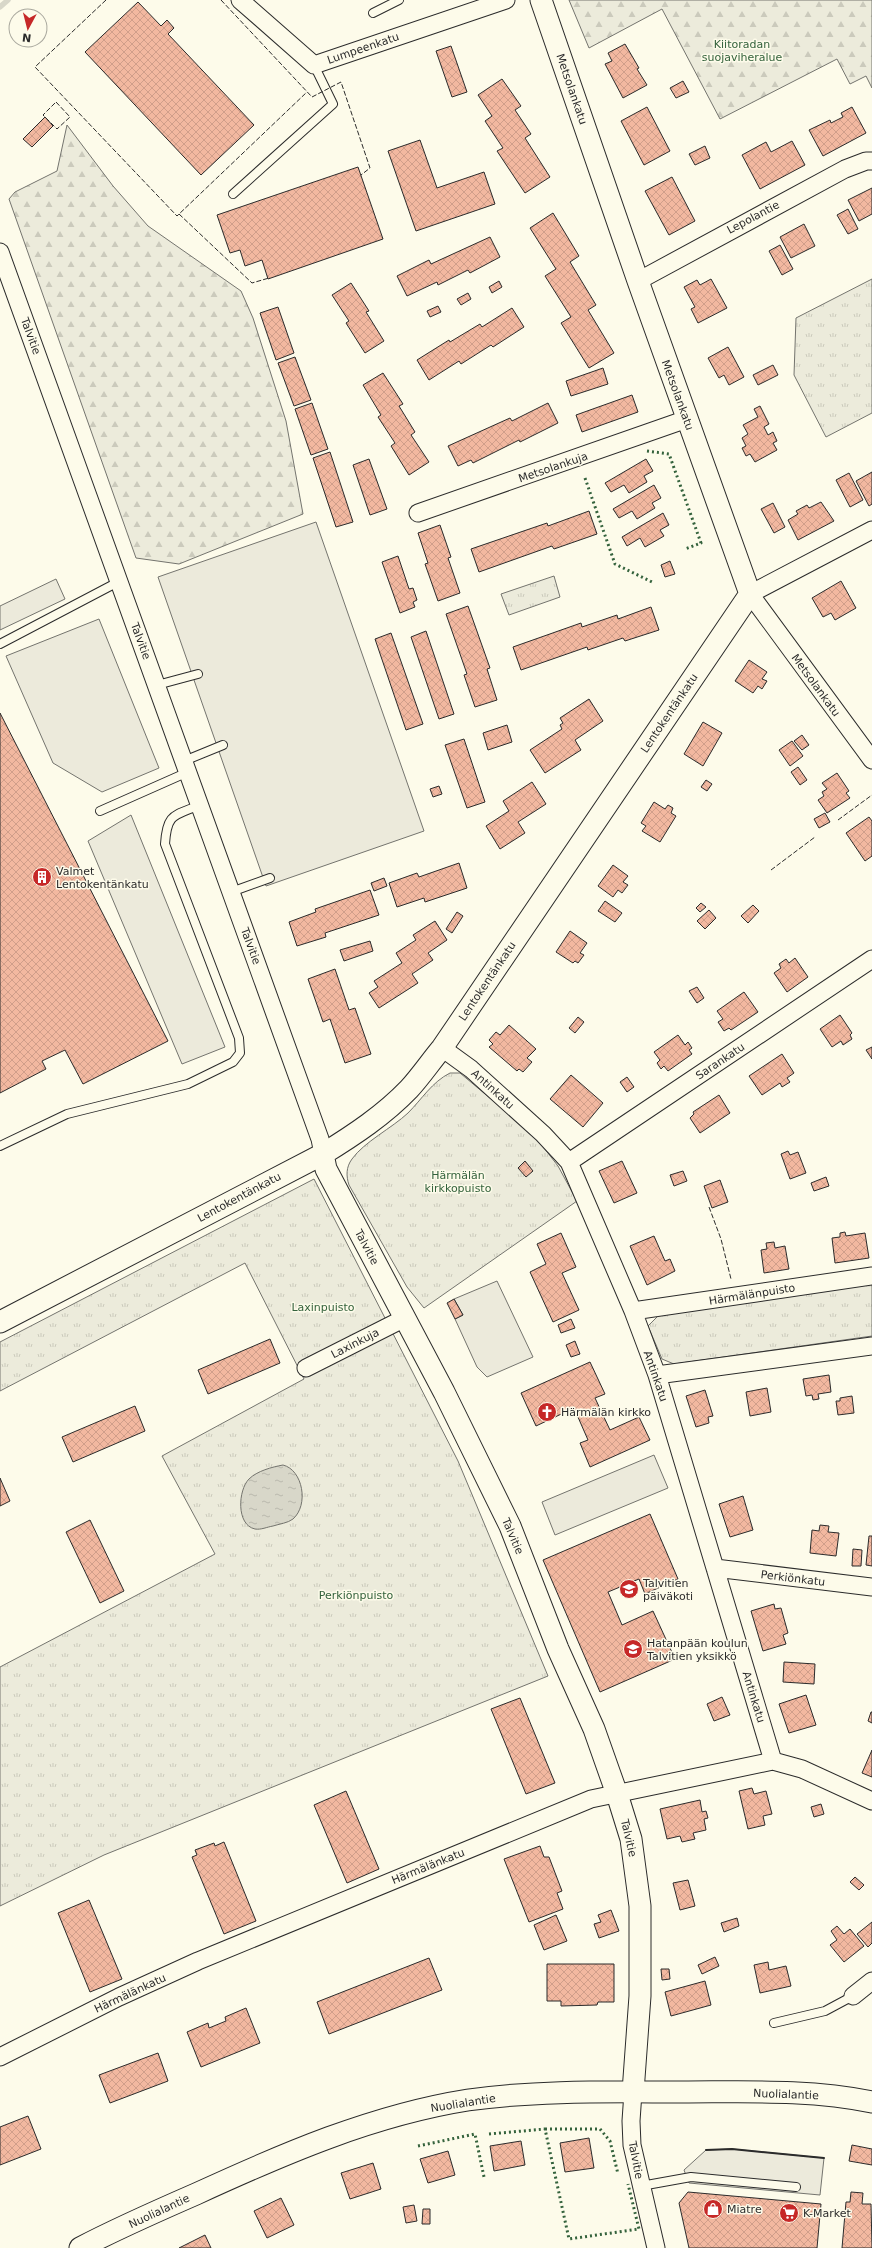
<svg xmlns="http://www.w3.org/2000/svg" width="872" height="2248" viewBox="0 0 872 2248" font-family="'DejaVu Sans',sans-serif">
<style>
.forest{fill:url(#forest-firs);stroke:#74746e}
.park{fill:url(#park-tufts);stroke:#74746e}
.parking{fill:#eceadb;stroke:#74746e}
.water{fill:url(#water-ripples);stroke:#74746e}
.lines{fill:none;stroke-linecap:round;stroke-linejoin:round}
.stream{stroke:#d8d7c9;stroke-width:5.5}
.building{fill:url(#building-cross-hatch);stroke:#2b2b2b}
.service-casing{stroke:#2b2b2b;stroke-width:10}
.minor-casing{stroke:#2b2b2b;stroke-width:19}
.tertiary-casing{stroke:#2b2b2b;stroke-width:23}
.service{stroke:#fdfbea;stroke-width:8}
.minor{stroke:#fdfbea;stroke-width:17}
.tertiary{stroke:#fdfbea;stroke-width:21}
.hedge{stroke:#34623c;stroke-width:3;stroke-dasharray:2 3;stroke-linecap:butt}
.fence{stroke:#2b2b2b;stroke-width:1;stroke-dasharray:5 2;stroke-linecap:butt}
.wall{stroke:#2b2b2b;stroke-width:2}
.labels{text-anchor:middle;stroke-width:3;stroke-linejoin:round;paint-order:stroke}
.park-label{font-size:11px;fill:#34623c;stroke:#fdfbea}
.street-label{font-size:11px;fill:#2b2b2b;stroke:#fdfbea}
.poi-label{font-size:11px;fill:#2b2b2b;stroke:#fdfbea;text-anchor:start}
</style>
<defs>
<pattern id="forest-firs" width="22" height="20" patternUnits="userSpaceOnUse"><rect width="22" height="20" fill="#ecebdb"/><path d="M5 1l3.5 6h-7zM16 11l3.5 6h-7z" fill="#cbcabc"/></pattern>
<pattern id="park-tufts" width="24" height="20" patternUnits="userSpaceOnUse"><rect width="24" height="20" fill="#ecebdb"/><path d="M3 7l-1-3M5 7V3M7 7l1-3M15 17l-1-3M17 17v-4M19 17l1-3" fill="none" stroke="#cbcabc"/></pattern>
<pattern id="water-ripples" width="26" height="14" patternUnits="userSpaceOnUse"><rect width="26" height="14" fill="#d8d7c9"/><path d="M2 4q2-2 4 0t4 0M15 11q2-2 4 0t4 0" fill="none" stroke="#bab9ad"/></pattern>
<pattern id="building-cross-hatch" width="8" height="8" patternUnits="userSpaceOnUse"><rect width="8" height="8" fill="#f2b8a0"/><path d="M0 0l8 8M0 8l8-8" fill="none" stroke="#d09e8a"/></pattern>
</defs>
<rect width="100%" height="100%" fill="#fdfbea"/>
<path class="forest" d="M569 0H872V88L866 76 850 84 837 59 720 119 662 9 589 48Z
M67 125 113 186 148 226 241 291 253 318 286 421 303 514 179 564 136 558 9 199 15 192 57 171Z"/>
<path class="park" d="M872 279V413L826 437 794 375 796 318Z
M554 576 560 597 509 615 501 594Z
M450 1073H460L534 1135 558 1166 577 1201 424 1308 407 1287 349 1185C346 1176 346 1167 352 1159 364 1142 392 1128 408 1113 422 1099 432 1082 450 1073Z
M314 1179 458 1461 548 1676 104 1855 0 1906V1667L215 1554 162 1456 304 1379 245 1263 0 1391V1342Z
M872 1284V1336L674 1364 662 1359 648 1326 661 1313Z"/>
<path class="parking" d="M316 522 424 831 266 886 158 577Z
M56 579 65 599 0 630V606Z
M99 619 159 768 102 792 53 763 6 656Z
M131 815 225 1047 182 1064 88 841Z
M497 1281 533 1357 487 1377 477 1367 455 1319 463 1315 454 1299Z
M654 1455 668 1488 555 1535 542 1502Z
M732 2149 824 2158 820 2195 689 2183 684 2170 706 2150Z"/>
<path class="water" d="M283 1465C303 1470 309 1505 293 1519 288 1523 279 1524 273 1526 267 1527 261 1530 255 1529 236 1525 238 1490 249 1479 257 1471 272 1467 283 1465Z"/>
<g class="lines">
<path class="stream" d="M0 7 8 0"/>
</g>
<path class="building" d="M138 2 161 26 167 20 174 28 168 34 254 125 201 175 85 52Z
M625 44 639 68 637 69 647 85 623 98 605 64 612 61 608 53Z
M451 46 467 92 452 97 436 51Z
M502 79 521 106 515 110 531 134 525 138 550 177 525 193 497 151 503 148 485 121 492 116 478 95Z
M683 81 689 92 676 98 670 88Z
M647 107 670 151 644 165 621 121Z
M852 107 866 133 823 156 809 130 830 120 831 123 843 117 841 113Z
M45 117 53 126 32 147 23 139Z
M420 140 437 188 484 172 495 204 416 231 388 151Z
M792 141 805 165 760 189 742 155 766 142 771 152Z
M705 146 710 158 695 165 689 154Z
M358 167 383 239 268 279 262 260 245 266 240 250 230 253 217 215Z
M672 177 695 221 669 235 645 191Z
M872 188V214L859 221 848 200Z
M848 209 858 229 848 234 837 215Z
M553 213 579 256 570 262 596 305 588 310 614 353 589 368 561 323 571 317 545 276 556 269 530 228Z
M804 224 815 246 791 258 780 237Z
M490 237 500 257 470 273 468 270 438 285 437 282 407 296 397 276 429 260 431 264Z
M780 245 793 269 782 275 769 251Z
M711 279 727 308 698 323 691 309 695 307 684 287 697 280 700 285Z
M499 281 502 287 492 293 489 287Z
M351 283 369 311 366 312 384 341 365 353 346 323 349 321 332 295Z
M468 293 471 299 461 305 457 299Z
M438 306 441 312 430 317 427 311Z
M278 307 294 353 276 360 260 313Z
M512 308 524 327 493 347 491 345 461 364 459 361 429 380 417 360 449 340 450 342 480 324 482 327Z
M728 347 744 377 729 385 724 375 719 378 708 358Z
M295 357 311 400 294 406 278 363Z
M773 365 778 375 758 385 753 375Z
M603 368 608 384 571 396 566 381Z
M383 373 403 404 399 406 415 432 411 435 429 462 409 475 391 446 395 443 378 417 381 415 363 385Z
M632 395 638 412 582 432 576 415Z
M312 403 328 449 311 455 295 409Z
M548 403 558 423 520 442 519 440 473 463 471 460 458 466 448 446 510 418 512 421Z
M760 406 769 424 764 427 768 435 773 432 777 441 773 443 777 450 755 462 750 454 746 456 742 448 746 446 742 438 748 434 743 425 758 417 754 409Z
M330 452 353 522 336 527 313 458Z
M369 459 387 509 370 515 353 465Z
M646 459 653 471 644 476 647 482 629 493 624 485 611 492 605 483Z
M872 472V504L869 506 856 481Z
M849 473 863 500 850 507 836 480Z
M654 485 661 498 652 503 655 508 637 519 632 511 619 518 613 509Z
M821 502 834 521 798 540 788 520 798 514 796 511 807 505 809 508Z
M773 503 785 527 774 533 761 509Z
M589 511 597 534 554 549 552 546 479 572 471 549 547 523 548 526Z
M663 513 669 525 660 530 664 536 645 547 640 538 627 546 622 537Z
M440 525 451 557 448 558 460 593 438 601 425 564 428 563 418 533Z
M398 556 409 589 413 588 417 600 413 602 415 607 400 613 382 562Z
M670 561 675 574 665 577 661 565Z
M841 581 856 608 835 620 831 613 823 617 812 598Z
M468 606 490 668 487 669 497 700 475 707 464 675 467 674 446 614Z
M651 607 659 630 625 641 623 638 588 650 587 647 521 670 513 647 581 623 582 627 617 615 618 619Z
M426 631 454 714 439 719 411 637Z
M391 633 423 724 406 730 375 639Z
M749 660 767 672 762 679 767 681 762 689 758 686 753 693 735 681Z
M589 699 603 721 575 740 581 750 545 773 530 750 562 729 560 725 563 723 560 718Z
M0 713 168 1041 83 1084 65 1050 42 1061 46 1069 0 1093Z
M703 722 722 733 703 766 684 754Z
M507 725 512 742 488 750 483 733Z
M802 735 809 745 802 750 794 741Z
M464 739 485 802 467 808 445 745Z
M792 741 803 756 790 766 779 750Z
M798 767 807 780 800 785 791 772Z
M837 773 849 791 846 793 850 798 827 813 818 800 824 796 822 792 827 789 822 783Z
M706 780 712 784 707 791 701 787Z
M532 782 546 804 518 822 525 833 500 849 486 826 509 811 503 801Z
M439 786 442 794 433 797 430 789Z
M654 802 665 809 668 805 673 808 671 813 676 816 660 842 642 831 646 826 641 823Z
M825 813 830 822 819 828 814 819Z
M869 817 872 821V856L865 861 846 833Z
M459 863 467 888 425 902 424 898 397 907 389 883 417 873 419 877Z
M613 865 628 876 623 882 628 885 622 893 618 890 613 897 598 886Z
M384 878 387 886 374 891 371 883Z
M370 890 379 915 325 933 326 937 297 946 289 922 316 912 315 909Z
M605 901 622 913 615 922 598 911Z
M701 903 706 907 700 912 696 908Z
M753 905 759 911 748 923 741 916Z
M709 910 716 918 705 929 697 921Z
M457 912 463 916 452 933 446 929Z
M435 921 447 940 428 953 433 960 412 974 418 983 379 1008 369 993 378 987 374 981 402 963 396 953 416 940 413 935Z
M570 931 587 943 580 953 584 955 578 963 575 961 573 963 556 952Z
M370 941 373 951 344 961 340 950Z
M795 958 808 977 787 992 774 973 781 968 779 964 786 959 789 963Z
M335 969 349 1010 355 1008 371 1054 345 1063 330 1019 323 1022 308 979Z
M697 987 704 998 697 1003 689 991Z
M744 992 758 1012 731 1030 729 1028 724 1031 718 1022 723 1019 717 1011Z
M840 1015 852 1033 850 1035 852 1039 843 1045 841 1041 832 1047 820 1029Z
M578 1017 584 1022 575 1033 569 1028Z
M509 1025 536 1049 527 1058 532 1062 523 1072 519 1069 517 1071 489 1047 493 1044 489 1040 496 1032 500 1035Z
M678 1035 685 1045 688 1042 692 1048 689 1050 692 1054 668 1071 664 1066 661 1069 657 1063 660 1060 654 1052Z
M872 1047V1059L866 1050Z
M782 1054 794 1073 787 1078 790 1082 782 1087 780 1083 762 1095 749 1076Z
M571 1075 603 1103 583 1127 550 1099Z
M627 1077 634 1087 627 1092 620 1082Z
M719 1095 730 1113 700 1133 690 1118 694 1114 693 1112Z
M788 1151 790 1155 798 1152 806 1173 790 1179 781 1154Z
M525 1161 533 1171 526 1177 518 1168Z
M622 1161 637 1193 614 1203 599 1171Z
M683 1171 687 1181 674 1186 670 1175Z
M826 1177 829 1186 814 1191 811 1183Z
M720 1180 728 1202 712 1208 704 1186Z
M845 1232 846 1236 865 1233 869 1258 835 1263 832 1238 840 1237V1233Z
M561 1233 576 1267 562 1273 579 1310 553 1322 530 1272 546 1264 537 1244Z
M654 1236 665 1261 670 1259 675 1271 647 1285 630 1246Z
M774 1242 775 1248 785 1246 789 1269 764 1273 761 1250 767 1249 766 1243Z
M454 1299 463 1315 455 1319 447 1303Z
M571 1319 575 1328 561 1333 558 1325Z
M270 1339 280 1363 208 1394 198 1370Z
M575 1341 580 1354 571 1357 566 1345Z
M590 1362 605 1394 595 1398 610 1430 639 1417 650 1440 590 1467 580 1443 588 1440 574 1408 536 1426 521 1393Z
M829 1375 831 1392 818 1394 819 1399 813 1400 812 1395 806 1396 803 1379Z
M767 1388 771 1412 750 1416 746 1392Z
M705 1390 713 1416 708 1417 709 1423 696 1427 686 1396Z
M852 1396 854 1413 838 1415 836 1401H840V1398Z
M135 1406 145 1431 73 1462 62 1437Z
M0 1478 10 1501 0 1506Z
M743 1496 753 1530 730 1537 719 1504Z
M650 1514 678 1579 645 1594 639 1579 608 1592 622 1625 653 1611 675 1659 600 1692 543 1560Z
M90 1520 124 1591 100 1603 66 1532Z
M820 1525 829 1526 828 1532 839 1533 836 1556 810 1553 812 1530 819 1531Z
M869 1536H872V1566L866 1565Z
M853 1549 862 1550 861 1566H852Z
M774 1604 775 1609 781 1608 788 1633 783 1635 786 1644 763 1651 751 1611Z
M784 1662 815 1664 814 1684 783 1682Z
M806 1695 816 1725 789 1733 779 1704Z
M722 1697 730 1715 714 1721 707 1704Z
M520 1698 555 1783 526 1794 491 1709Z
M871 1712H872V1723L868 1721Z
M872 1750V1777L862 1773Z
M752 1788 754 1794 766 1791 772 1814 763 1816 765 1825 748 1829 739 1791Z
M346 1791 379 1869 347 1883 314 1805Z
M700 1800 702 1812 706 1811 708 1818 704 1819 706 1830 693 1833 695 1839 682 1842 680 1836 667 1839 660 1809Z
M821 1804 824 1814 814 1817 811 1807Z
M224 1842 256 1921 224 1934 192 1857 197 1855 195 1850 214 1843 215 1846Z
M540 1846 544 1857H549L562 1891 557 1893 563 1909 529 1922 504 1859Z
M855 1877 864 1885 859 1890 850 1882Z
M688 1880 695 1906 680 1910 673 1883Z
M89 1900 122 1979 90 1992 58 1913Z
M611 1910 619 1931 599 1938 594 1924 601 1922 598 1915Z
M556 1915 567 1941 544 1950 534 1925Z
M737 1918 739 1926 724 1932 721 1923Z
M872 1922V1943L868 1947 857 1934Z
M837 1926 844 1934 850 1929 864 1946 844 1962 830 1945 837 1940 831 1931Z
M715 1957 719 1966 702 1974 698 1965Z
M429 1958 442 1990 329 2034 317 2002Z
M768 1962 769 1970 786 1966 791 1986 760 1993 754 1965Z
M547 1964H614V2002H598L597 2005 561 2006V2001H547Z
M661 1969H669L670 1979 662 1980Z
M705 1981 711 2005 671 2016 665 1992Z
M246 2008 260 2043 201 2067 187 2032 208 2023 209 2028 226 2021 225 2017Z
M158 2053 168 2081 110 2103 99 2075Z
M28 2116 41 2149 0 2165V2127Z
M589 2138 594 2168 565 2172 560 2143Z
M521 2141 525 2165 494 2171 490 2146Z
M852 2145 872 2149V2165L849 2161Z
M448 2151 455 2175 428 2183 420 2159Z
M373 2163 381 2189 350 2199 341 2173Z
M688 2192 821 2204 817 2248H689L679 2203Z
M851 2192 863 2193 862 2204H871L872 2248H842L846 2202H850Z
M281 2198 294 2225 267 2238 254 2211Z
M414 2205 417 2221 406 2223 403 2207Z
M423 2209H430V2224H422Z
M205 2235 211 2248H179Z"/>
<g class="lines">
<defs>
<path id="service" d="M373 13 399 0
M233 194 333 104 314 65
M0 644 120 581
M157 685 198 674
M184 761 223 745
M100 811 188 772
M231 892 270 878
M0 1146 67 1114 188 1084 233 1062 240 1053 239 1038 165 844C167 813 174 816 200 805
M774 2023 825 2011 853 1996
M641 2186 691 2177 796 2187"/>
<path id="minor" d="M240 0 314 65 506 0
M0 252 320 1139 323 1154
M638 281 845 169 866 161H872
M418 513 687 419
M872 530 750 594 872 760
M442 1048 471 1069 543 1134 569 1162 633 1311 657 1375 773 1761
M569 1162 872 959
M633 1311 872 1276
M306 1368 405 1318
M657 1375 872 1346
M715 1568 872 1587
M853 1996 872 1981
M0 2057 119 1997 198 1961 591 1799 773 1761 802 1769 872 1801
M633 2092 631 2121 632 2145 656 2248"/>
<path id="tertiary" d="M323 1154 326 1169 444 1392 510 1526 558 1649 594 1729 617 1794 631 1839 640 1906V1996L633 2092
M0 1322 323 1154C354 1135 384 1115 409 1089 421 1076 431 1061 442 1048L750 594 638 281 541 0
M80 2248C118 2228 157 2211 196 2194 283 2154 373 2115 468 2100 539 2090 612 2092 683 2092 744 2092 812 2089 872 2102"/>
</defs>
<use href="#service" class="service-casing"/>
<use href="#minor" class="minor-casing"/>
<use href="#tertiary" class="tertiary-casing"/>
<use href="#service" class="service"/>
<use href="#minor" class="minor"/>
<use href="#tertiary" class="tertiary"/>
<path class="hedge" d="M647 451 669 454 701 543 685 549
M585 478 615 564 652 582
M545 2129H600L610 2141 618 2174
M489 2134 545 2129 569 2239 639 2229 628 2184
M418 2146 475 2134 484 2177"/>
<path class="fence" d="M106 0 35 67 177 216 307 92
M221 0 312 97 341 82 370 168 361 175
M56 102 70 117 57 129 43 115Z
M179 214 252 283 269 278
M838 820 872 795
M771 870 815 837
M709 1207 721 1239 731 1279"/>
<path class="wall" d="M706 2150 732 2149 824 2158"/>
</g>
<defs>
<symbol id="building-disc" viewBox="-11 -11 22 22"><circle r="9.5" fill="#c62828" stroke="#fdfbea"/><path d="M-4-6H4V6H1V3H-1V6H-4ZM-2.5-4.3h1.7v1.8h-1.7ZM.8-4.3h1.7v1.8H.8ZM-2.5-1h1.7V.8h-1.7ZM.8-1h1.7V.8H.8Z" fill="#fff"/></symbol>
<symbol id="church-disc" viewBox="-11 -11 22 22"><circle r="9.5" fill="#c62828" stroke="#fdfbea"/><path d="M-1.2-6h2.4v3.5h3.3v2.4h-3.3V6h-2.4V-.1h-3.3v-2.4h3.3Z" fill="#fff"/></symbol>
<symbol id="school-disc" viewBox="-11 -11 22 22"><circle r="9.5" fill="#c62828" stroke="#fdfbea"/><path d="M0-5L7-2L0 1L-7-2ZM-4 1L0 2.5L4 1V4Q0 6-4 4Z" fill="#fff"/></symbol>
<symbol id="shop-disc" viewBox="-11 -11 22 22"><circle r="9.5" fill="#c62828" stroke="#fdfbea"/><path d="M-5-2.5h2.3a2.7 3.5 0 0 1 5.4 0H5L5.5 6h-11ZM-1.5-2.5h3a1.5 2.3 0 0 0-3 0Z" fill="#fff"/></symbol>
<symbol id="supermarket-disc" viewBox="-11 -11 22 22"><circle r="9.5" fill="#c62828" stroke="#fdfbea"/><path d="M-6-5.5h2.5l.6 2H6L4.5 2H-2.5L-4.4-4H-6ZM-1.5 3.2a1.3 1.3 0 1 0 .1 0ZM3 3.2a1.3 1.3 0 1 0 .1 0Z" fill="#fff"/></symbol>
</defs>
<g fill-rule="evenodd">
<use href="#building-disc" x="31" y="866" width="22" height="22"/>
<use href="#church-disc" x="536" y="1401" width="22" height="22"/>
<use href="#school-disc" x="618" y="1578" width="22" height="22"/>
<use href="#school-disc" x="622" y="1638" width="22" height="22"/>
<use href="#shop-disc" x="702" y="2198" width="22" height="22"/>
<use href="#supermarket-disc" x="778" y="2202" width="22" height="22"/>
</g>
<g class="labels">
<g class="park-label">
<text x="742" y="48">Kiitoradan<tspan x="742" dy="13">suojaviheralue</tspan></text>
<text x="458" y="1179">Härmälän<tspan x="458" dy="13">kirkkopuisto</tspan></text>
<text x="323" y="1311">Laxinpuisto</text>
<text x="356" y="1599">Perkiönpuisto</text>
</g>
<g class="street-label">
<text transform="translate(363 48) rotate(-19)" y="4">Lumpeenkatu</text>
<text transform="translate(572 89) rotate(71)" y="4">Metsolankatu</text>
<text transform="translate(753 217) rotate(-28)" y="4">Lepolantie</text>
<text transform="translate(31 336) rotate(70)" y="4">Talvitie</text>
<text transform="translate(678 395) rotate(70)" y="4">Metsolankatu</text>
<text transform="translate(553 467) rotate(-19)" y="4">Metsolankuja</text>
<text transform="translate(141 641) rotate(70)" y="4">Talvitie</text>
<text transform="translate(816 685) rotate(54)" y="4">Metsolankatu</text>
<text transform="translate(669 713) rotate(-56)" y="4">Lentokentänkatu</text>
<text transform="translate(251 946) rotate(70)" y="4">Talvitie</text>
<text transform="translate(487 981) rotate(-56)" y="4">Lentokentänkatu</text>
<text transform="translate(720 1061) rotate(-34)" y="4">Sarankatu</text>
<text transform="translate(493 1089) rotate(42)" y="4">Antinkatu</text>
<text transform="translate(239 1197) rotate(-28)" y="4">Lentokentänkatu</text>
<text transform="translate(367 1247) rotate(62)" y="4">Talvitie</text>
<text transform="translate(752 1294) rotate(-9)" y="4">Härmälänpuisto</text>
<text transform="translate(355 1343) rotate(-27)" y="4">Laxinkuja</text>
<text transform="translate(656 1376) rotate(71)" y="4">Antinkatu</text>
<text transform="translate(513 1536) rotate(67)" y="4">Talvitie</text>
<text transform="translate(793 1578) rotate(7)" y="4">Perkiönkatu</text>
<text transform="translate(754 1697) rotate(73)" y="4">Antinkatu</text>
<text transform="translate(629 1838) rotate(77)" y="4">Talvitie</text>
<text transform="translate(428 1866) rotate(-22)" y="4">Härmälänkatu</text>
<text transform="translate(130 1993) rotate(-25)" y="4">Härmälänkatu</text>
<text transform="translate(786 2094) rotate(2)" y="4">Nuolialantie</text>
<text transform="translate(463 2103) rotate(-9)" y="4">Nuolialantie</text>
<text transform="translate(636 2160) rotate(79)" y="4">Talvitie</text>
<text transform="translate(159 2211) rotate(-25)" y="4">Nuolialantie</text>
</g>
<g class="poi-label">
<text x="56" y="875">Valmet<tspan x="56" dy="13">Lentokentänkatu</tspan></text>
<text x="561" y="1416">Härmälän kirkko</text>
<text x="643" y="1587">Talvitien<tspan x="643" dy="13">päiväkoti</tspan></text>
<text x="647" y="1647">Hatanpään koulun<tspan x="647" dy="13">Talvitien yksikkö</tspan></text>
<text x="727" y="2213">Miatre</text>
<text x="803" y="2217">K-Market</text>
</g>
</g>
<g transform="translate(28 28) rotate(187)"><circle r="19" fill="#fdfbea" stroke="#a9a89e"/>
<path d="M0-3L7 15L0 10L-7 15Z" fill="#c62828"/>
<text y="-6" font-size="11" font-weight="bold" text-anchor="middle" fill="#2b2b2b">N</text>
</g>
</svg>
